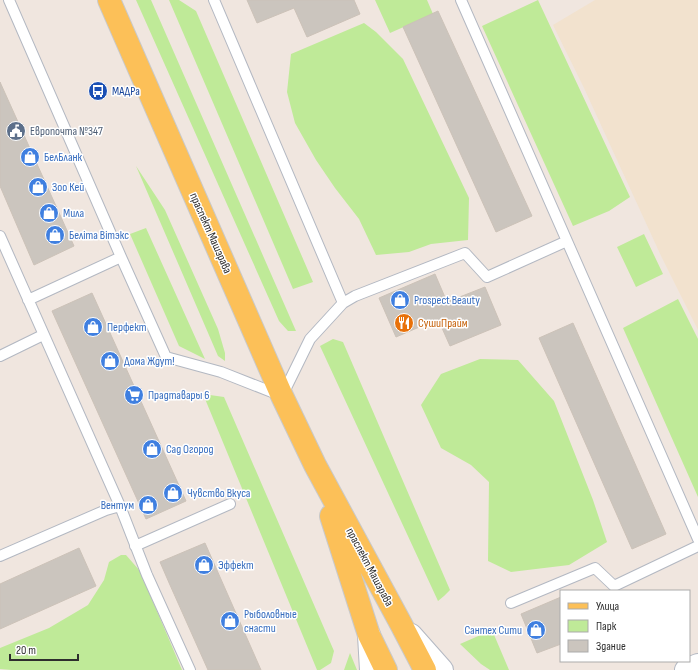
<svg xmlns="http://www.w3.org/2000/svg" width="698" height="670" viewBox="0 0 698 670" font-family="'Sofia Sans Condensed',sans-serif">
<style>
.education{fill:#f2e2ce}
.green{fill:#bfea98}
.building{fill:#cbc5be;stroke:#ccc2b8}
.lines{fill:none;stroke-linecap:round;stroke-linejoin:round}
.lane-casing{stroke:#b3b8c2;stroke-width:12}
.secondary-casing{stroke:#b3b8c2;stroke-width:24}
.primary-casing{stroke:#c9c9c9;stroke-width:24}
.lane{stroke:#fff;stroke-width:10}
.secondary{stroke:#fff;stroke-width:22}
.primary{stroke:#fcc058;stroke-width:22}
.labels{text-anchor:middle;stroke-width:3;stroke-linejoin:round;paint-order:stroke}
.transit-label{font-size:12px;fill:#164399;stroke:#fff;text-anchor:start}
.service-label{font-size:12px;fill:#4e5e75;stroke:#fff;text-anchor:start}
.shop-label{font-size:12px;fill:#366cbe;stroke:#fff;text-anchor:start}
.street-label{font-size:12px;fill:#2e2e2e;stroke:#fff}
.food-label{font-size:12px;fill:#c56008;stroke:#fff;text-anchor:start}
</style>
<rect width="100%" height="100%" fill="#f0e6df"/>
<path class="education" d="M595 0H698V330L662 258 584 88 553 25Z"/>
<path class="green" d="M136 0H151L296 331H288L279 321Z
M169 0H179L196 11 313 282 293 289Z
M375 0H427L433 14 390 33Z
M538 0 630 197 609 211 573 226 482 26Z
M364 23 376 32 403 59 469 198 468 240 431 244 409 252 376 255 359 219 335 188 316 160 295 123 287 92 291 54Z
M136 166 165 210 218 329 225 353V361L218 356Z
M146 228 205 359 179 346 130 234Z
M644 234 663 274 636 287 617 247Z
M678 299 698 339V497L623 328Z
M333 339 343 342 450 590 444 596 438 601 320 346Z
M480 359 518 360 554 401 593 500 607 542 569 565 511 572 488 561 489 482 471 465 441 448 421 405 441 374Z
M203 394 224 397 334 651 331 663 320 670H317Z
M121 555H126L140 571 182 670H12L0 669V648L49 628 88 605 104 580 109 562Z
M492 630 509 670H490L481 664 460 644Z
M350 653 357 670H344Z"/>
<path class="building" d="M247 0H354L360 14 307 37 294 8 257 23Z
M438 11 532 216 496 232 403 27Z
M0 82 74 246 34 265 0 186Z
M435 274 447 302 485 287 501 325 450 346 438 319 396 337 379 298Z
M92 293 186 501 146 519 52 311Z
M573 323 666 534 632 549 539 338Z
M205 543 261 670H208L170 585 160 562Z
M79 548 96 586 0 629V584Z
M561 597V644L537 653 521 614Z"/>
<g class="lines">
<defs>
<path id="lane" d="M9 0 121 257 166 357 221 372 282 396 310 339 343 303 355 296 465 253 487 277 567 241
M214 0 343 303
M461 0 698 539
M0 236 120 506 147 575 190 670
M28 300 121 257
M0 356 43 335
M135 546 230 504
M0 556 106 510 120 506
M511 603 595 568 614 586 698 546"/>
<path id="secondary" d="M369 635 371 670
M411 635 442 670
M686 670 698 665"/>
<path id="primary" d="M109 0 282 396 315 465 401 624 425 670
M331 516 369 635 386 670"/>
</defs>
<use href="#lane" class="lane-casing"/>
<use href="#secondary" class="secondary-casing"/>
<use href="#primary" class="primary-casing"/>
<use href="#lane" class="lane"/>
<use href="#secondary" class="secondary"/>
<use href="#primary" class="primary"/>
</g>
<defs>
<symbol id="bus-disc" viewBox="-11 -11 22 22"><circle r="9.5" fill="#1a4fb4" stroke="#fff"/><path d="M-5-6H5V4H4V6H2V4H-2V6H-4V4H-5ZM-3.5-4V0h7V-4ZM-3.5 1.2v1.5H-2V1.2ZM2 1.2v1.5H3.5V1.2Z" fill="#fff"/></symbol>
<symbol id="civic-disc" viewBox="-11 -11 22 22"><circle r="9.5" fill="#5c6f8a" stroke="#fff"/><path d="M-.6-6.5H3V-4.5H.6V-3L4-1V1h2V6H-6V1h2V-1L-.6-3ZM-1.2 2.5V6h2.4V2.5Z" fill="#fff"/></symbol>
<symbol id="shop-disc" viewBox="-11 -11 22 22"><circle r="9.5" fill="#3f7fe0" stroke="#fff"/><path d="M-5-2.5h2.3a2.7 3.5 0 0 1 5.4 0H5L5.5 6h-11ZM-1.5-2.5h3a1.5 2.3 0 0 0-3 0Z" fill="#fff"/></symbol>
<symbol id="restaurant-disc" viewBox="-11 -11 22 22"><circle r="9.5" fill="#e8710a" stroke="#fff"/><path d="M-5-6h1v4h1v-4h1v4h1v-4h1v5L-1.5 .5V6h-2V.5L-5-1ZM5-6V6H3V1.5H1.5Q1.5-4 5-6Z" fill="#fff"/></symbol>
<symbol id="supermarket-disc" viewBox="-11 -11 22 22"><circle r="9.5" fill="#3f7fe0" stroke="#fff"/><path d="M-6-5.5h2.5l.6 2H6L4.5 2H-2.5L-4.4-4H-6ZM-1.5 3.2a1.3 1.3 0 1 0 .1 0ZM3 3.2a1.3 1.3 0 1 0 .1 0Z" fill="#fff"/></symbol>
</defs>
<g fill-rule="evenodd">
<use href="#bus-disc" x="87" y="80" width="22" height="22"/>
<use href="#civic-disc" x="5" y="120" width="22" height="22"/>
<use href="#shop-disc" x="19" y="146" width="22" height="22"/>
<use href="#shop-disc" x="27" y="176" width="22" height="22"/>
<use href="#shop-disc" x="38" y="202" width="22" height="22"/>
<use href="#shop-disc" x="44" y="224" width="22" height="22"/>
<use href="#shop-disc" x="389" y="289" width="22" height="22"/>
<use href="#restaurant-disc" x="393" y="312" width="22" height="22"/>
<use href="#shop-disc" x="82" y="316" width="22" height="22"/>
<use href="#shop-disc" x="99" y="350" width="22" height="22"/>
<use href="#supermarket-disc" x="123" y="384" width="22" height="22"/>
<use href="#shop-disc" x="141" y="438" width="22" height="22"/>
<use href="#shop-disc" x="162" y="482" width="22" height="22"/>
<use href="#shop-disc" x="137" y="494" width="22" height="22"/>
<use href="#shop-disc" x="193" y="554" width="22" height="22"/>
<use href="#shop-disc" x="219" y="610" width="22" height="22"/>
<use href="#shop-disc" x="525" y="619" width="22" height="22"/>
</g>
<g class="labels">
<g class="transit-label">
<text x="112" y="95">МАДРа</text>
</g>
<g class="service-label">
<text x="30" y="135">Европочта №347</text>
</g>
<g class="shop-label">
<text x="44" y="161">БелБланк</text>
<text x="52" y="191">Зоо Кей</text>
<text x="63" y="217">Мила</text>
<text x="69" y="239">Беліта Вітэкс</text>
<text x="414" y="304">Prospect Beauty</text>
<text x="107" y="331">Перфект</text>
<text x="124" y="365">Дома Ждут!</text>
<text x="148" y="399">Прадтавары 6</text>
<text x="166" y="453">Сад Огород</text>
<text x="187" y="497">Чувство Вкуса</text>
<text x="134" y="509" text-anchor="end">Вентум</text>
<text x="218" y="569">Эффект</text>
<text x="244" y="618">Рыболовные<tspan x="244" dy="14">снасти</tspan></text>
<text x="522" y="634" text-anchor="end">Сантех Сити</text>
</g>
<g class="street-label">
<text transform="translate(211 233) rotate(66)" y="4">праспект Машэрава</text>
<text transform="translate(370 567) rotate(62)" y="4">праспект Машэрава</text>
</g>
<g class="food-label">
<text x="418" y="327">СушиПрайм</text>
</g>
</g>
<rect x="560" y="590" width="130" height="72" fill="#ffffff" stroke="#ababab"/>
<rect x="568" y="603" width="20" height="6" fill="#fcc058" stroke="#ababab"/>
<text x="596" y="610" font-size="12" fill="#2e2e2e">Улица</text>
<rect x="568" y="620" width="20" height="12" fill="#bfea98" stroke="#ababab"/>
<text x="596" y="630" font-size="12" fill="#2e2e2e">Парк</text>
<rect x="568" y="640" width="20" height="12" fill="#cbc5be" stroke="#ababab"/>
<text x="596" y="650" font-size="12" fill="#2e2e2e">Здание</text>
<path d="M10 654v6h68v-6" fill="none" stroke="#2e2e2e" stroke-width="2"/>
<text x="16" y="654" font-size="12" fill="#2e2e2e" stroke="#ffffff" stroke-width="3" paint-order="stroke">20 m</text>
</svg>
